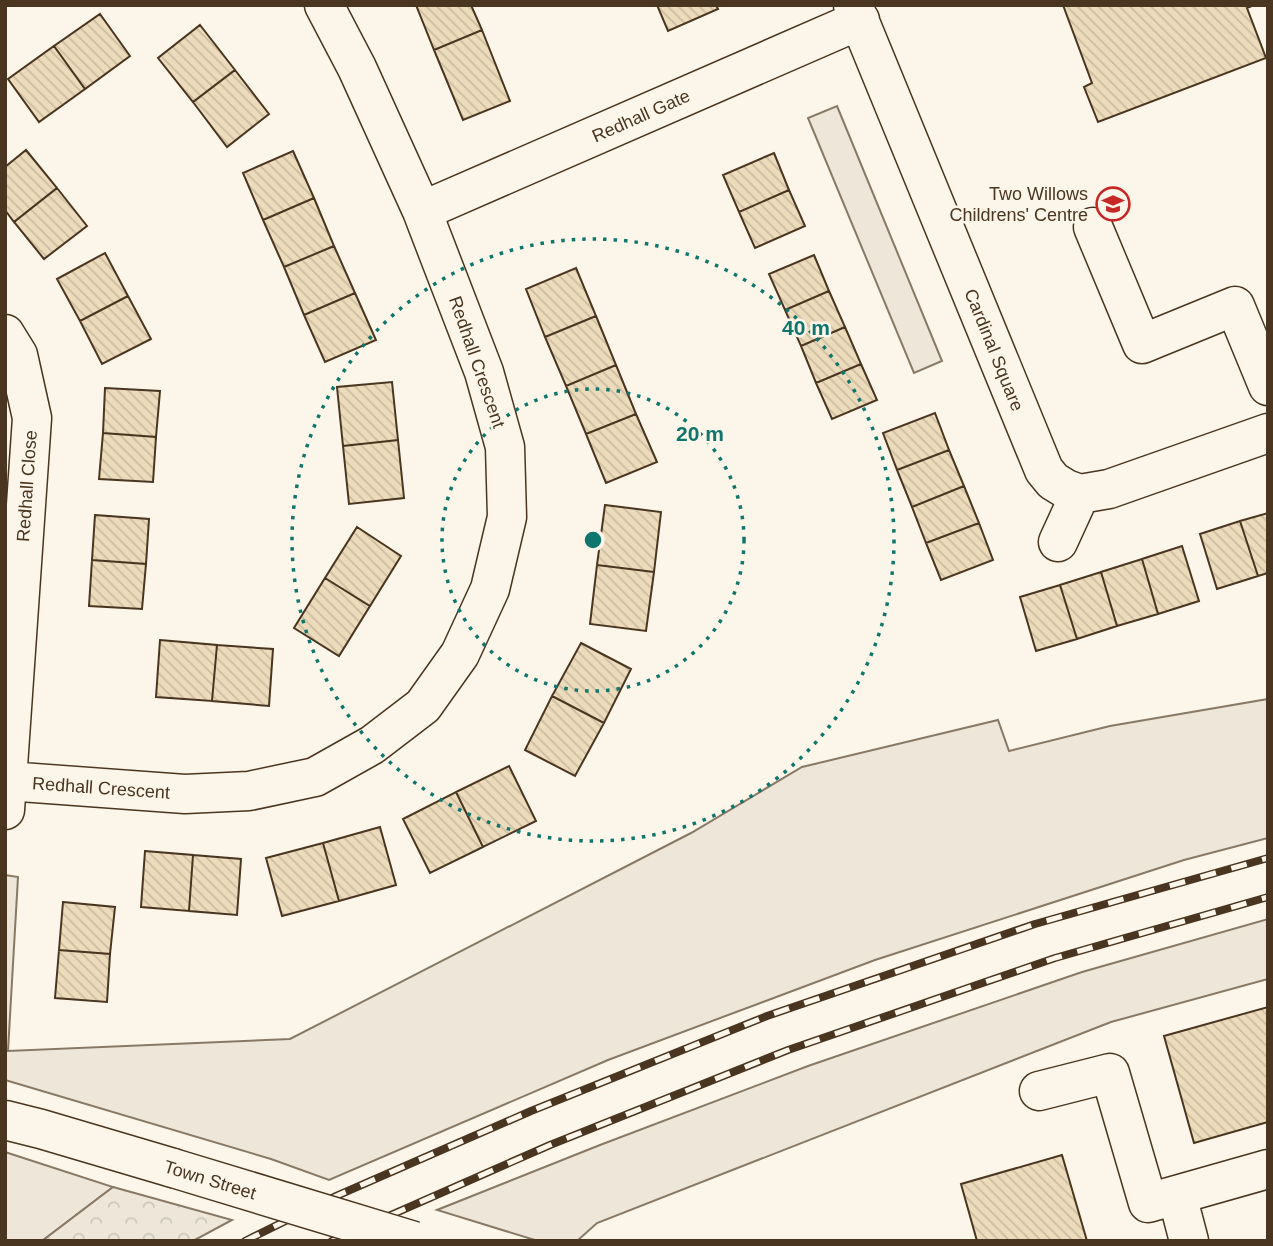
<svg xmlns="http://www.w3.org/2000/svg" width="1273" height="1246" viewBox="0 0 1273 1246" font-family="Helvetica,sans-serif">
<style>
.green{fill:#ede6d9;stroke:#887966;stroke-width:2}
.forest{fill:url(#forest-crowns);stroke:#887966;stroke-width:2}
.building{fill:url(#building-back-hatch);stroke:#4a3520;stroke-width:2}
.lines{fill:none;stroke-linecap:round;stroke-linejoin:round}
.minor-casing{stroke:#4a3520;stroke-width:41}
.minor{stroke:#fbf6e9;stroke-width:38}
.rail-casing{stroke:#4a3520;stroke-width:8}
.rail{stroke:#fbf6e9;stroke-width:5;stroke-dasharray:16;stroke-linecap:butt}
.minor-bridge-casing{stroke:#4a3520;stroke-width:41;stroke-linecap:butt}
.minor-bridge{stroke:#fbf6e9;stroke-width:38}
.ring{fill:none;stroke:#0f766e;stroke-width:3.5;stroke-dasharray:3.5 7}
.labels{text-anchor:middle;stroke-width:5;stroke-linejoin:round;paint-order:stroke}
.street-label{font-size:18px;fill:#4a3520;stroke:#fbf6e9}
.poi-label{font-size:18px;fill:#4a3520;stroke:#fbf6e9;text-anchor:end}
.centre{fill:#0f766e;stroke:#fbf6e9;stroke-width:3.5}
.ring-label{font-size:21px;text-anchor:middle;font-weight:bold;fill:#0f766e;stroke:#fbf6e9;stroke-width:5;stroke-linejoin:round;paint-order:stroke}
</style>
<defs>
<pattern id="forest-crowns" width="20" height="18" patternUnits="userSpaceOnUse" patternTransform="scale(1.75)"><rect width="20" height="18" fill="#ede6d9"/><path d="M2 6a3 3 0 1 1 6 0M12 15a3 3 0 1 1 6 0" fill="none" stroke="#cdc6ba"/></pattern>
<pattern id="building-back-hatch" width="6" height="6" patternUnits="userSpaceOnUse" patternTransform="scale(1.75)"><rect width="6" height="6" fill="#ecdcbc"/><path d="M-1 5l2 2M0 0l6 6M5-1l2 2" fill="none" stroke="#ccbda1"/></pattern>
</defs>
<rect width="100%" height="100%" fill="#fbf6e9"/>
<path class="green" d="M837 106 942 361 914 373 808 118Z
M1268 699V838L1184 860 875 960 608 1060 329 1180 271 1159 5 1080V875L18 877 8 1051 290 1039 691 833 802 767 998 720 1009 751 1110 726Z
M1268 919V979L1111 1022 597 1223 577 1241H538L437 1210 600 1145 808 1066 1082 972Z
M5 1152 113 1187 42 1241H5Z"/>
<path class="forest" d="M113 1187 232 1220 193 1241H42Z"/>
<path class="building" d="M416 5H471L482 30 434 50Z
M657 5H716L718 9 668 31Z
M1063 5H1254L1247 8 1266 58 1098 122 1084 87 1092 83Z
M100 14 130 56 85 89 54 46Z
M200 25 235 70 193 102 158 58Z
M482 30 510 101 463 120 434 50Z
M54 46 85 89 39 122 8 79Z
M235 70 269 114 227 147 193 102Z
M26 150 57 188 14 222 5 210V167Z
M293 151 314 198 263 220 243 173Z
M774 153 789 190 739 212 723 175Z
M57 188 87 226 44 259 14 222Z
M789 190 805 226 755 248 739 212Z
M314 198 334 246 284 267 263 220Z
M334 246 355 293 304 315 284 267Z
M105 253 128 296 80 321 57 279Z
M814 255 829 291 785 310 769 274Z
M576 268 596 316 545 337 526 289Z
M829 291 845 327 801 346 785 310Z
M355 293 376 340 325 362 304 315Z
M128 296 151 339 102 364 80 321Z
M596 316 616 365 566 386 545 337Z
M845 327 861 364 816 383 801 346Z
M861 364 877 400 832 419 816 383Z
M616 365 636 414 586 434 566 386Z
M392 382 398 440 343 446 337 387Z
M105 388 160 391 156 437 103 433Z
M935 413 949 450 897 470 883 433Z
M636 414 657 462 606 483 586 434Z
M103 433 156 437 153 482 99 479Z
M398 440 404 498 349 504 343 446Z
M949 450 964 486 912 507 897 470Z
M964 486 979 523 926 543 912 507Z
M605 505 661 512 654 572 597 565Z
M1268 513V573L1258 576 1240 521Z
M95 515 149 519 146 564 92 560Z
M1240 521 1258 576 1217 589 1200 534Z
M979 523 993 560 941 580 926 543Z
M357 527 401 556 370 606 325 578Z
M1182 546 1199 601 1158 614 1142 559Z
M1142 559 1158 614 1117 626 1101 572Z
M92 560 146 564 142 609 89 606Z
M597 565 654 572 646 631 590 624Z
M1101 572 1117 626 1077 639 1060 585Z
M325 578 370 606 339 656 294 628Z
M1060 585 1077 639 1036 651 1020 597Z
M160 640 217 645 212 701 156 697Z
M581 643 631 669 604 723 552 696Z
M217 645 273 649 269 706 212 701Z
M552 696 604 723 575 776 525 750Z
M509 766 536 821 483 847 456 792Z
M456 792 483 847 430 873 403 819Z
M380 827 396 885 339 901 323 843Z
M323 843 339 901 282 916 266 858Z
M145 851 193 855 189 911 141 907Z
M193 855 241 859 237 915 189 911Z
M63 902 115 907 110 954 59 950Z
M59 950 110 954 107 1002 55 998Z
M1268 1007V1122L1194 1143 1164 1036Z
M1062 1155 1087 1241H977L961 1184Z"/>
<g class="lines">
<defs>
<path id="minor" d="M853 5 1044 470 1053 481 1066 489 1080 494 1109 489 1268 433
M422 211 860 20
M1093 227 1142 344 1235 306 1268 386
M5 334 18 355 32 418 5 810
M1058 542 1080 494
M7 781 185 794 249 791 315 777 372 745 423 706 460 654 490 589 507 517 505 447 484 372 422 211 357 68 324 5
M1039 1091 1110 1073 1148 1203 1268 1169
M5 1120 41 1129 173 1168
M1177 1195 1189 1241"/>
</defs>
<use href="#minor" class="minor-casing"/>
<use href="#minor" class="minor"/>
<defs>
<path id="rail" d="M245 1241 334 1197 531 1111 767 1016 1035 924 1268 858
M332 1241 550 1145 788 1050 1055 958 1268 897"/>
</defs>
<use href="#rail" class="rail-casing"/>
<use href="#rail" class="rail"/>
<defs>
<path id="minor-bridge" d="M173 1168 414 1241"/>
</defs>
<use href="#minor-bridge" class="minor-bridge-casing"/>
<use href="#minor-bridge" class="minor-bridge"/>
</g>
<g class="ring">
<circle cx="593" cy="540" r="151"/>
<circle cx="593" cy="540" r="301"/>
</g>
<defs>
<symbol id="school-ring" viewBox="-11 -11 22 22"><circle r="9.5" fill="#fbf6e9" stroke="#c62828" stroke-width="1.5"/><path d="M0-5L7-2L0 1L-7-2ZM-4 1L0 2.5L4 1V4Q0 6-4 4Z" fill="#c62828"/></symbol>
</defs>
<g fill-rule="evenodd">
<use href="#school-ring" x="1094" y="185" width="38" height="38"/>
</g>
<g class="labels">
<g class="street-label">
<text transform="translate(641 116) rotate(-24)" y="6">Redhall Gate</text>
<text transform="translate(994 350) rotate(68)" y="6">Cardinal Square</text>
<text transform="translate(477 362) rotate(71)" y="6">Redhall Crescent</text>
<text transform="translate(27 486) rotate(-86)" y="6">Redhall Close</text>
<text transform="translate(101 788) rotate(4)" y="6">Redhall Crescent</text>
<text transform="translate(210 1180) rotate(17)" y="6">Town Street</text>
</g>
<g class="poi-label">
<text x="1088" y="200">Two Willows<tspan x="1088" dy="21">Childrens' Centre</tspan></text>
</g>
</g>
<circle cx="593" cy="540" r="10" class="centre"/>
<g class="ring-label">
<text x="806" y="335">40 m</text>
<text x="700" y="441">20 m</text>
</g>
<rect width="1273" height="1246" fill="none" stroke="#4a3520" stroke-width="14"/>
</svg>
